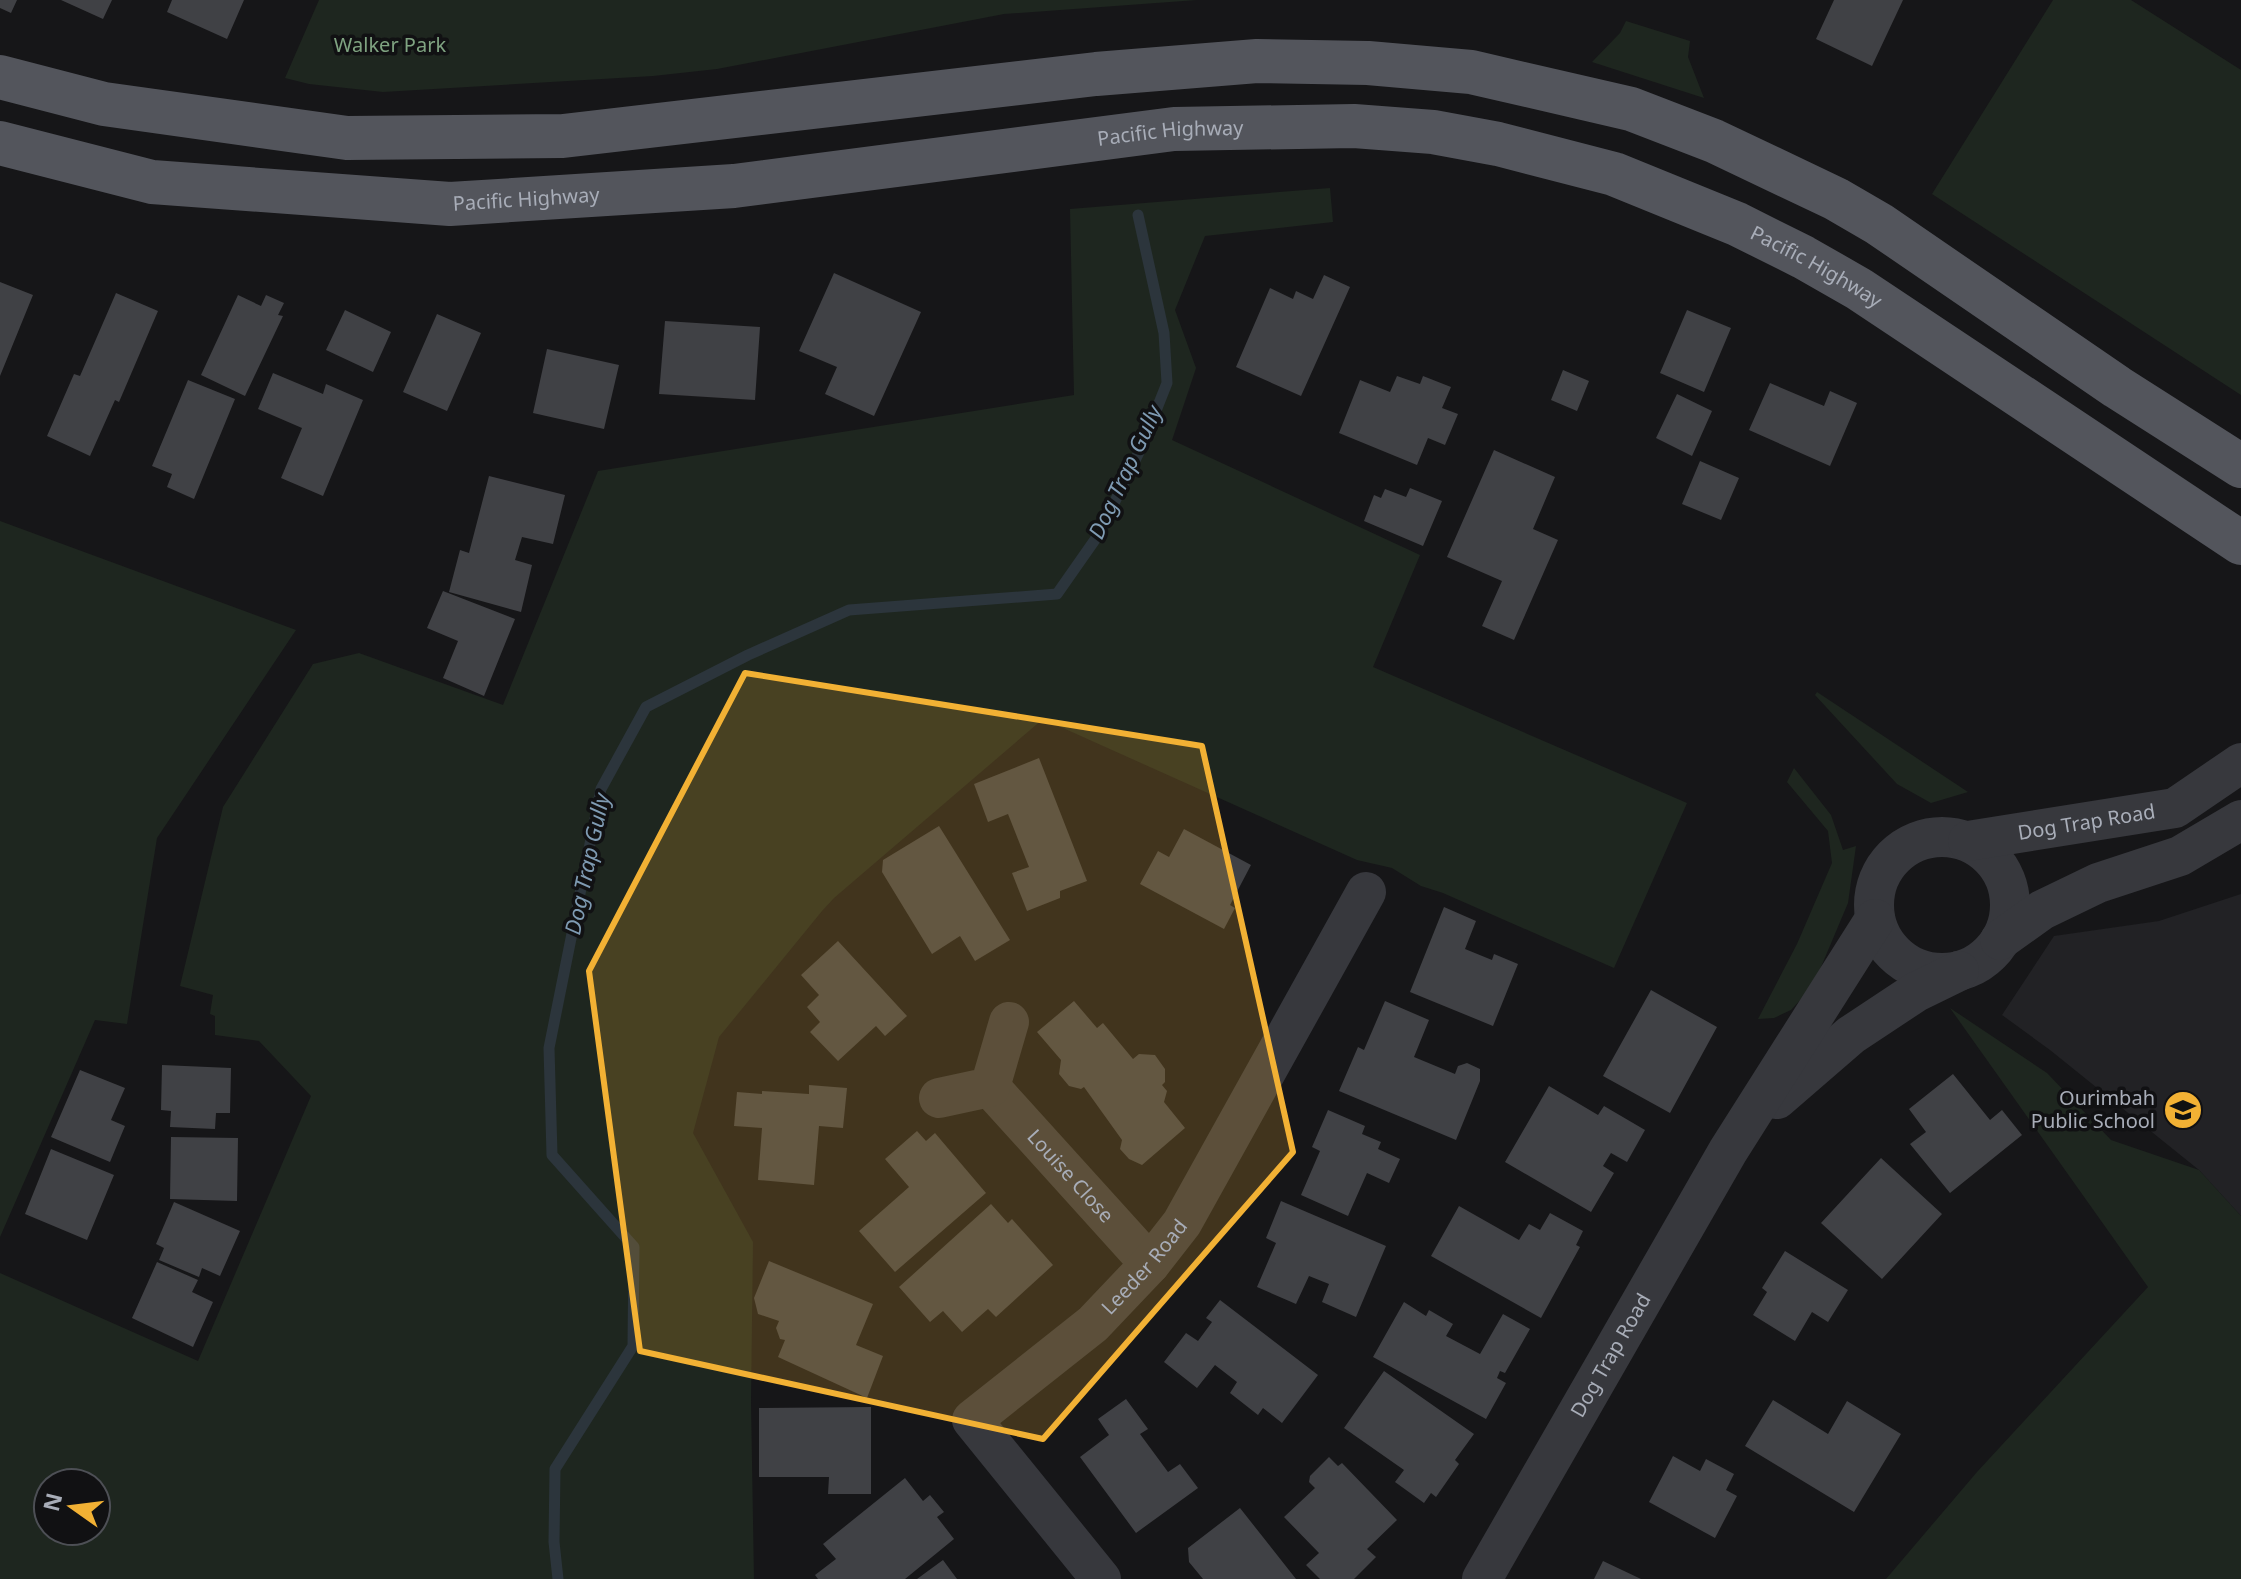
<svg xmlns="http://www.w3.org/2000/svg" width="2241" height="1579" viewBox="0 0 2241 1579" font-family="'Noto Sans',sans-serif">
<style>
.built{fill:#222225}
.green{fill:#1e261f;fill-rule:evenodd}
.lines{fill:none;stroke-linecap:round;stroke-linejoin:round}
.stream{stroke:#2c353c;stroke-width:11}
.building{fill:#404145}
.street{stroke:#37383d;stroke-width:40}
.primary{stroke:#53555c;stroke-width:44}
.marked{fill:#f2b134;fill-opacity:0.2;stroke:#f2b134;stroke-width:6;stroke-linejoin:round}
.labels{text-anchor:middle;stroke-width:7;stroke-linejoin:round;paint-order:stroke}
.park-label{font-size:20px;fill:#7fa381;stroke:#111113}
.street-label{font-size:20px;fill:#a8adb8;stroke:#111113}
.poi-label{font-size:20px;fill:#a8adb8;stroke:#111113;text-anchor:end}
.water-label{font-size:22px;font-style:italic;fill:#7f9bb3;stroke:#111113}
</style>
<rect width="100%" height="100%" fill="#161618"/>
<path class="built" d="M2241 894V1216L2199 1170 2050 1050 2002 1015 2054 936 2159 921Z"/>
<path class="green" d="M319 0H1197L1004 14 717 69 653 76 383 92 309 84 285 78Z
M2053 0H2131L2241 70V395L1932 194Z
M1626 21 1690 41 1688 57 1704 98 1592 62 1620 33Z
M1330 188 1333 222 1205 236 1175 310 1196 368 1172 440 1420 555 1373 667 1687 803 1614 968 1443 893 1421 886 1392 868 1357 860 1043 719 834 898 822 911 719 1037 693 1133 753 1242 751 1402 754 1579H0V1273L198 1361 311 1096 259 1041 215 1035V1016L210 1014 213 995 180 986 223 807 313 664 359 653 503 705 598 471 1074 395 1070 209ZM48 1483H96V1531H48Z
M0 521 296 630 157 838 127 1024 95 1020 0 1237Z
M1817 692 1968 792 1931 803 1897 784 1815 695Z
M1794 768 1831 815 1843 850 1856 846 1848 903 1813 986 1791 1010 1774 1018 1758 1019 1797 944 1832 863 1828 831 1787 782Z
M1950 1008 2047 1073 2111 1140 2199 1170 2241 1216V1579H1886L1977 1472 2148 1287Z"/>
<g class="lines">
<path class="stream" d="M558 1579 554 1542 555 1469 633 1346 634 1247 552 1155 549 1048 601 789 646 707 748 655 849 610 1057 594 1099 534 1142 446 1167 383 1164 333 1138 215"/>
</g>
<path class="building" d="M0 0H17L11 13 0 8Z
M61 0H112L103 19Z
M172 0H244L227 39 167 12Z
M1834 0H1903L1872 66 1816 39Z
M834 273 921 312 874 416 825 394 837 367 799 351Z
M1324 275 1350 287 1301 396 1236 367 1270 288 1293 299 1296 291 1313 299Z
M0 282 33 295 0 376Z
M116 293 158 311 119 402 115 400 90 456 47 436 74 374 80 376Z
M238 295 261 306 266 295 284 303 278 315 283 316 245 396 201 375Z
M345 310 391 332 373 372 326 350Z
M1687 310 1731 328 1704 392 1660 373Z
M437 314 481 333 447 411 403 392Z
M665 321 760 327 755 400 659 394Z
M547 349 619 365 604 429 533 413Z
M1563 370 1589 381 1577 411 1551 400Z
M273 373 323 394 326 384 363 400 323 496 281 478 302 428 258 409Z
M1397 376 1420 384 1423 376 1451 387 1442 408 1458 414 1445 445 1428 438 1417 465 1339 433 1360 380 1390 392Z
M188 380 235 399 194 499 167 487 172 474 152 466Z
M1770 383 1824 406 1830 391 1857 403 1830 466 1749 430Z
M1677 394 1712 411 1692 456 1656 438Z
M1494 450 1555 477 1533 529 1558 540 1514 640 1482 626 1502 581 1447 557Z
M1700 461 1739 478 1721 520 1682 504Z
M489 476 565 495 553 544 522 537 515 560 532 565 521 612 449 592 460 550 469 553Z
M1410 488 1442 501 1423 546 1364 521 1374 495 1381 498 1385 489 1406 497Z
M443 591 515 619 484 696 443 678 458 641 427 628Z
M1039 758 1087 881 1060 891V898L1027 911 1012 873 1029 867 1008 814 988 822 974 784Z
M939 826 1010 940 975 961 960 936 932 954 882 872 883 860Z
M1184 829 1251 865 1230 905 1235 908 1224 929 1140 884 1158 851 1169 857Z
M1444 907 1476 921 1465 949 1492 960 1494 954 1518 964 1493 1026 1410 992Z
M838 941 907 1016 885 1036 876 1026 838 1061 810 1032 820 1022 807 1007 819 995 801 975Z
M1651 990 1717 1027 1670 1113 1603 1076Z
M1074 1001 1097 1028 1103 1023 1133 1059 1139 1054 1155 1055 1165 1069V1082L1162 1085 1167 1091 1164 1102 1185 1128 1142 1165 1129 1159 1120 1149 1122 1140 1084 1087 1081 1089 1069 1086 1059 1074 1061 1060 1037 1032Z
M1385 1001 1429 1020 1414 1057 1455 1074 1458 1066 1467 1063 1480 1069V1081L1456 1140 1339 1091 1358 1047 1364 1050Z
M162 1065 231 1068 230 1113H216L215 1129 170 1127 171 1111 161 1110Z
M80 1070 125 1088 111 1120 125 1126 110 1162 51 1137Z
M1953 1074 1990 1120 2002 1110 2022 1135 1950 1193 1910 1144 1926 1132 1909 1109Z
M809 1085 847 1088 843 1128 819 1126 814 1185 758 1180 762 1128 734 1126 737 1092 762 1094V1091L809 1094Z
M1549 1086 1598 1115 1604 1106 1645 1130 1627 1162 1611 1153 1603 1166 1614 1173 1591 1212 1505 1162Z
M1328 1110 1365 1126 1362 1134 1381 1142 1378 1149 1400 1159 1389 1183 1367 1173 1348 1216 1301 1195 1320 1151 1312 1147Z
M917 1131 926 1141 935 1133 986 1193 895 1272 859 1231 909 1187 885 1159Z
M171 1137 238 1138 237 1201 170 1199Z
M51 1149 114 1175 87 1240 25 1214Z
M1881 1158 1942 1214 1882 1279 1821 1223Z
M1281 1201 1386 1246 1356 1317 1322 1302 1329 1284 1309 1276 1296 1304 1257 1287 1276 1243 1266 1238Z
M174 1202 240 1231 220 1276 202 1268 199 1277 159 1260 164 1248 156 1244Z
M991 1204 1008 1223 1012 1219 1053 1265 996 1317 988 1309 962 1332 943 1311 930 1322 899 1287Z
M1459 1206 1519 1240 1529 1224 1540 1230 1550 1213 1583 1231 1576 1245 1580 1247 1541 1318 1431 1256Z
M1785 1251 1848 1290 1828 1322 1812 1312 1795 1341 1753 1315 1767 1292 1762 1288Z
M769 1261 873 1304 856 1345 883 1356 867 1398 778 1357 785 1340 780 1339 776 1328 779 1321 758 1314 754 1298Z
M157 1262 198 1280 192 1292 213 1302 193 1347 132 1318Z
M1220 1300 1318 1375 1282 1423 1263 1408 1258 1415 1230 1393 1237 1382 1215 1365 1197 1388 1164 1362 1186 1333 1198 1341 1212 1322 1206 1318Z
M1404 1302 1426 1316 1429 1310 1453 1324 1446 1336 1480 1354 1503 1314 1530 1329 1505 1373 1500 1371 1497 1378 1506 1383 1486 1419 1373 1357Z
M1384 1371 1474 1434 1455 1460 1459 1464 1436 1497 1431 1493 1424 1503 1395 1482 1404 1470 1344 1428Z
M1126 1399 1148 1429 1140 1434 1168 1472 1180 1464 1198 1488 1136 1533 1080 1457 1109 1435 1098 1419Z
M1773 1400 1828 1434 1847 1401 1901 1434 1854 1512 1745 1446Z
M871 1407V1494H828L829 1477H759V1408Z
M1673 1456 1700 1471 1706 1459 1734 1474 1726 1490 1737 1496 1715 1538 1649 1502Z
M1329 1457 1338 1466 1342 1463 1397 1520 1367 1549 1376 1557 1354 1579H1320L1306 1565 1319 1553 1284 1517 1315 1488 1309 1482 1310 1476Z
M905 1478 923 1501 930 1495 944 1512 937 1517 954 1539 905 1579H818L815 1575 836 1559 823 1544Z
M1240 1508 1296 1579H1203L1189 1562 1188 1548Z
M943 1560 957 1579H917Z
M1603 1561 1641 1579H1594Z"/>
<g class="lines">
<g class="street">
<circle cx="1942" cy="905" r="68"/>
<path id="s1" d="M1968 841 2175 808 2241 763"/>
<path d="M2000 940 2042 910 2098 883 2180 856 2241 820"/>
<path id="s2" d="M990 1087 1150 1264"/>
<path d="M939 1098 990 1087 1009 1022"/>
<path d="M1777 1099 1851 1035 1916 992 1959 971"/>
<path id="s3" d="M1101 1579 972 1420 1093 1324 1150 1264 1182 1223 1366 892"/>
<path id="s4" d="M1482 1579 1728 1151 1875 919"/>
</g>
<g class="primary">
<path d="M0 77 104 104 347 138 563 136 1096 74 1257 61 1368 63 1471 72 1631 109 1714 141 1836 199 1879 224 2117 387 2241 466"/>
<path id="s5" d="M0 143 152 182 450 204 734 186 1174 129 1354 126 1433 132 1498 144 1614 174 1737 224 1803 257 1859 289 2241 543"/>
</g>
</g>
<path class="marked" d="M745 673 1202 746 1293 1152 1043 1439 640 1351 589 971Z"/>
<defs>
<symbol id="school-disc" viewBox="-11 -11 22 22"><circle r="9.5" fill="#f2b134" stroke="#111113"/><path d="M0-5L7-2L0 1L-7-2ZM-4 1L0 2.5L4 1V4Q0 6-4 4Z" fill="#111"/></symbol>
</defs>
<g fill-rule="evenodd">
<use href="#school-disc" x="2161" y="1088" width="44" height="44"/>
</g>
<g class="labels">
<g class="park-label">
<text x="390" y="52">Walker Park</text>
</g>
<g class="street-label">
<text dy="7" stroke="none"><textPath href="#s5" startOffset="1180">Pacific Highway</textPath></text>
<text dy="7" stroke="none"><textPath href="#s5" startOffset="532">Pacific Highway</textPath></text>
<text dy="7" stroke="none"><textPath href="#s5" startOffset="1852">Pacific Highway</textPath></text>
<text dy="7" stroke="none"><textPath href="#s1" startOffset="120">Dog Trap Road</textPath></text>
<text dy="7" stroke="none"><textPath href="#s2" startOffset="120">Louise Close</textPath></text>
<text dy="7" stroke="none"><textPath href="#s3" startOffset="436">Leeder Road</textPath></text>
<text dy="7" stroke="none"><textPath href="#s4" startOffset="258">Dog Trap Road</textPath></text>
</g>
<g class="poi-label">
<text x="2155" y="1105">Ourimbah<tspan x="2155" dy="23">Public School</tspan></text>
</g>
<g class="water-label">
<text transform="translate(1125 472) rotate(-65)" y="8">Dog Trap Gully</text>
<text transform="translate(587 864) rotate(-78)" y="8">Dog Trap Gully</text>
</g>
</g>
<g transform="translate(72 1507) rotate(284)"><circle r="38" fill="#111113" stroke="#4d4f55" stroke-width="2"/>
<path d="M0-6L14 30L0 20L-14 30Z" fill="#f2b134"/>
<text y="-12" font-size="22" font-weight="bold" text-anchor="middle" fill="#a8adb8">N</text>
</g>
</svg>
